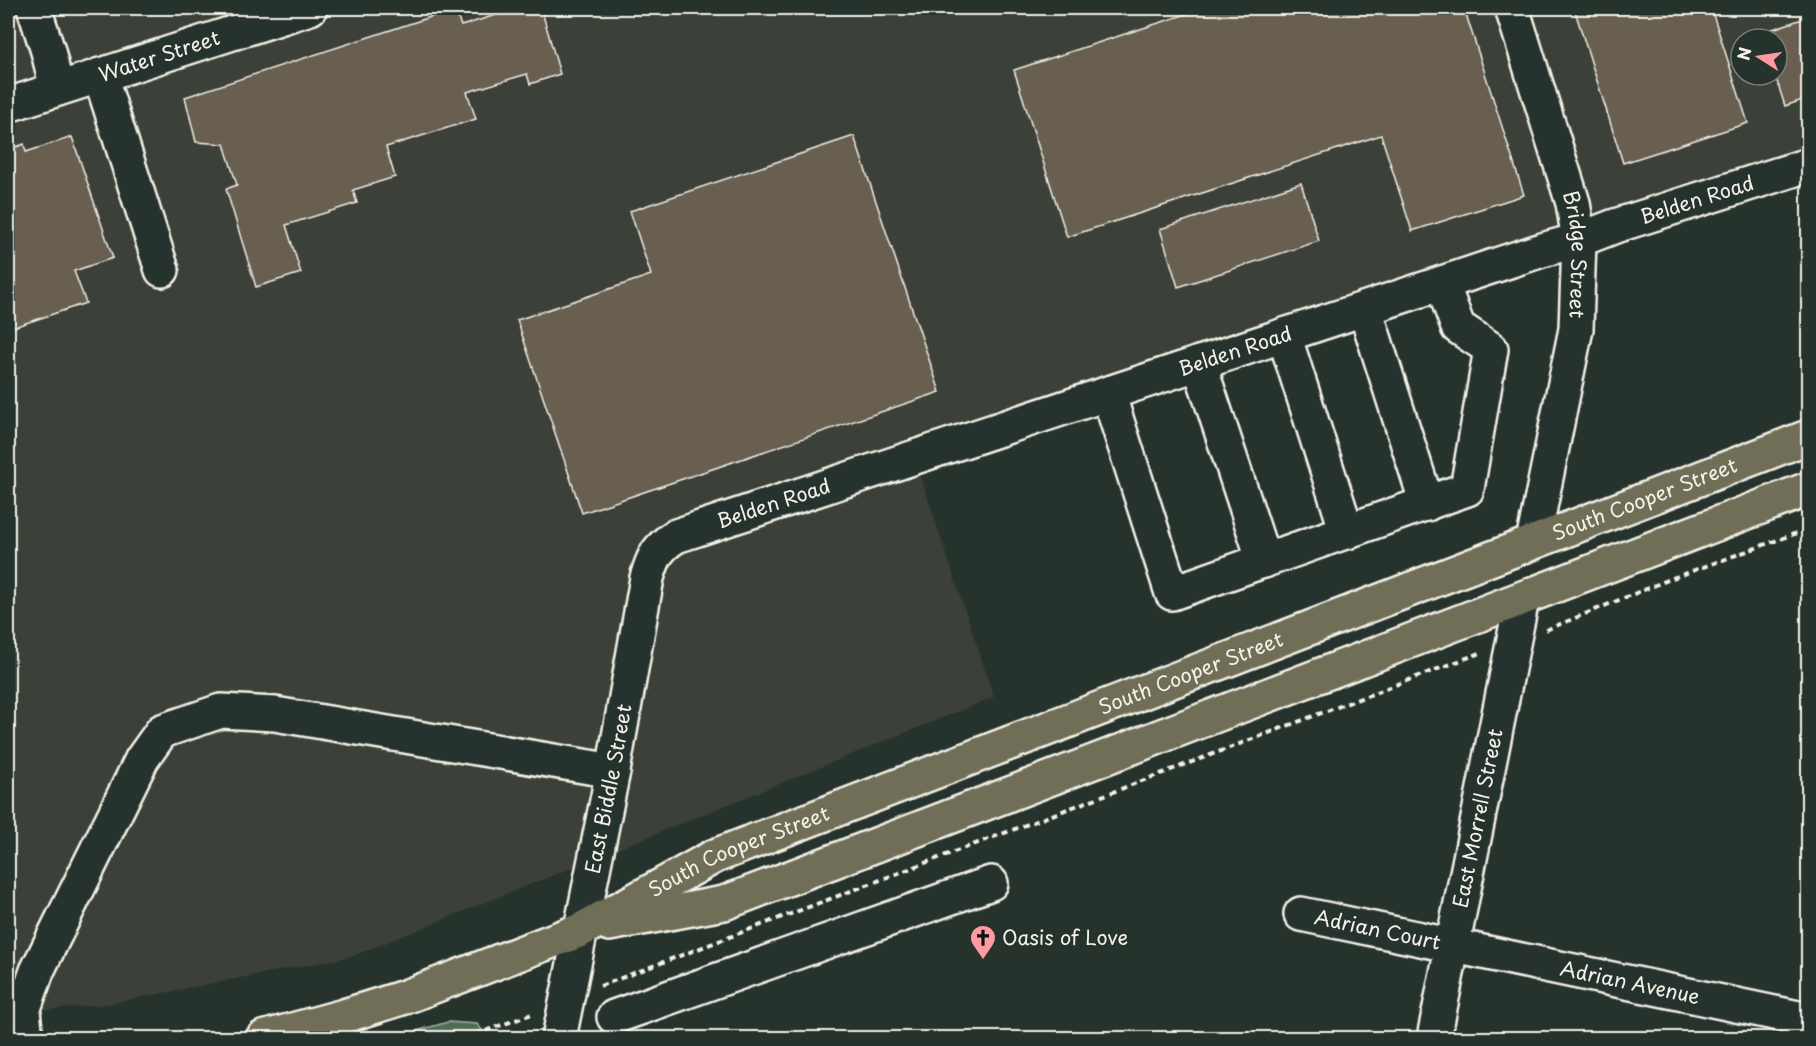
<svg xmlns="http://www.w3.org/2000/svg" width="1816" height="1046" viewBox="0 0 1816 1046" font-family="'Playpen Sans',sans-serif">
<style>
.built{fill:#3a4038;fill-rule:evenodd}
.green{fill:#506d56;stroke:#a2af9f;stroke-width:1.5}
.building{fill:#685e51;stroke:#f4f1e8;stroke-width:1.5}
.lines{fill:none;stroke-linecap:round;stroke-linejoin:round}
.minor-casing{stroke:#f4f1e8;stroke-width:38}
.major-casing{stroke:#f4f1e8;stroke-width:38}
.path{stroke:#f4f1e8;stroke-width:4;stroke-dasharray:6 4.5;stroke-linecap:butt}
.minor{stroke:#26332d;stroke-width:33}
.major{stroke:#716e59;stroke-width:33}
.labels{text-anchor:middle;stroke-width:5;stroke-linejoin:round;paint-order:stroke}
.street-label{font-size:20px;fill:#f4f1e8;stroke:#26332d}
.poi-label{font-size:20px;fill:#f4f1e8;stroke:#26332d;text-anchor:start}
</style>
<rect width="100%" height="100%" fill="#26332d"/>
<filter id="ink" filterUnits="userSpaceOnUse"><feTurbulence type="fractalNoise" baseFrequency=".0167" numOctaves="2"/><feDisplacementMap in="SourceGraphic" scale="12" xChannelSelector="R" yChannelSelector="G"/><feConvolveMatrix kernelMatrix="1 2 1 2 8 2 1 2 1" color-interpolation-filters="sRGB"/></filter>
<g filter="url(#ink)">
<path class="built" d="M8 8H1808V181L919 472 994 697 353 956 107 1004 8 1014ZM1741 39H1777V75H1741Z"/>
<path class="green" d="M448 1022 477 1024 489 1038H391Z"/>
<path class="building" d="M518 8H541L560 74 530 84 527 74 467 92 476 119 386 147 395 177 353 190 357 203 286 225 301 273 256 287 226 189 237 185 224 144 196 142 185 97 455 9 461 26Z
M1205 8H1464L1524 195 1412 231 1381 135 1067 237 1014 70Z
M1574 8H1711L1748 123 1623 163Z
M1808 17V98L1785 106 1775 75H1777V39H1763L1761 33Z
M854 136 940 392 582 513 517 320 651 275 630 211Z
M72 137 113 258 74 271 86 303 8 329V150L24 144 26 152Z
M1301 183 1319 241 1178 287 1160 229Z"/>
<g class="lines">
<defs>
<g id="minor">
<path d="M34 8 48 51 57 89"/>
<path id="s1" d="M1512 8 1573 203 1579 240 1576 329 1533 542"/>
<path d="M100 75 162 270"/>
<path id="s2" d="M8 105 310 8"/>
<path d="M1365 309 1427 504"/>
<path d="M1284 335 1347 532"/>
<path d="M1199 363 1264 561"/>
<path d="M1108 393 1172 593 1467 489 1491 349 1458 327 1442 283"/>
<path id="s3" d="M1301 914 1808 1020"/>
<path d="M614 1017 991 883"/>
<path d="M26 1038 23 1011 37 971 142 759 162 731 221 711 275 714 613 771"/>
<path id="s4" d="M559 1038 613 771 647 578C653 557 658 547 676 536L1542 250 1579 240 1615 226 1808 165"/>
<path id="s5" d="M1434 1038 1522 599"/>
</g>
<g id="major">
<path d="M609 924 724 903 1808 489"/>
<path id="s6" d="M263 1038 344 1016 405 997 581 930 715 856 1808 437"/>
</g>
</defs>
<use href="#minor" class="minor-casing"/>
<use href="#major" class="major-casing"/>
<path class="path" d="M1546 630 1670 579 1808 529
M600 986 1480 653
M466 1038 532 1014"/>
<use href="#minor" class="minor"/>
<use href="#major" class="major"/>
</g>
</g>
<defs>
<symbol id="church-pin" viewBox="-11 -11 22 30"><path d="M0 17L-7.5 6A9.5 9.5 0 1 1 7.5 6Z" fill="#ff9aa2" stroke="#26332d"/><path d="M-1.2-6h2.4v3.5h3.3v2.4h-3.3V6h-2.4V-.1h-3.3v-2.4h3.3Z" fill="#111"/></symbol>
</defs>
<g fill-rule="evenodd">
<use href="#church-pin" x="968" y="923" width="30" height="40"/>
</g>
<g class="labels">
<g class="street-label">
<text dy="7" stroke="none"><textPath href="#s2" startOffset="159">Water Street</textPath></text>
<text dy="7" stroke="none"><textPath href="#s4" startOffset="1596">Belden Road</textPath></text>
<text dy="7" stroke="none"><textPath href="#s1" startOffset="256">Bridge Street</textPath></text>
<text dy="7" stroke="none"><textPath href="#s4" startOffset="1110">Belden Road</textPath></text>
<text dy="7" stroke="none"><textPath href="#s6" startOffset="1485">South Cooper Street</textPath></text>
<text dy="7" stroke="none"><textPath href="#s4" startOffset="624">Belden Road</textPath></text>
<text dy="7" stroke="none"><textPath href="#s6" startOffset="999">South Cooper Street</textPath></text>
<text dy="7" stroke="none"><textPath href="#s4" startOffset="254">East Biddle Street</textPath></text>
<text dy="7" stroke="none"><textPath href="#s5" startOffset="224">East Morrell Street</textPath></text>
<text dy="7" stroke="none"><textPath href="#s6" startOffset="513">South Cooper Street</textPath></text>
<text dy="7" stroke="none"><textPath href="#s3" startOffset="78">Adrian Court</textPath></text>
<text dy="7" stroke="none"><textPath href="#s3" startOffset="336">Adrian Avenue</textPath></text>
</g>
<g class="poi-label">
<text x="1002" y="945">Oasis of Love</text>
</g>
</g>
<rect width="1816" height="1046" fill="none" stroke="#26332d" stroke-width="30"/>
<rect x="15" y="15" width="1786" height="1016" fill="none" stroke="#f4f1e8" stroke-width="2" filter="url(#ink)"/>
<g transform="translate(1759 57) rotate(282)"><circle r="28" fill="#26332d" stroke="#787f78" stroke-width="1.5"/>
<path d="M0-4.5L10 22L0 15L-10 22Z" fill="#ff9aa2"/>
<text y="-9" font-size="16" font-weight="bold" text-anchor="middle" fill="#f4f1e8">N</text>
</g>
</svg>
